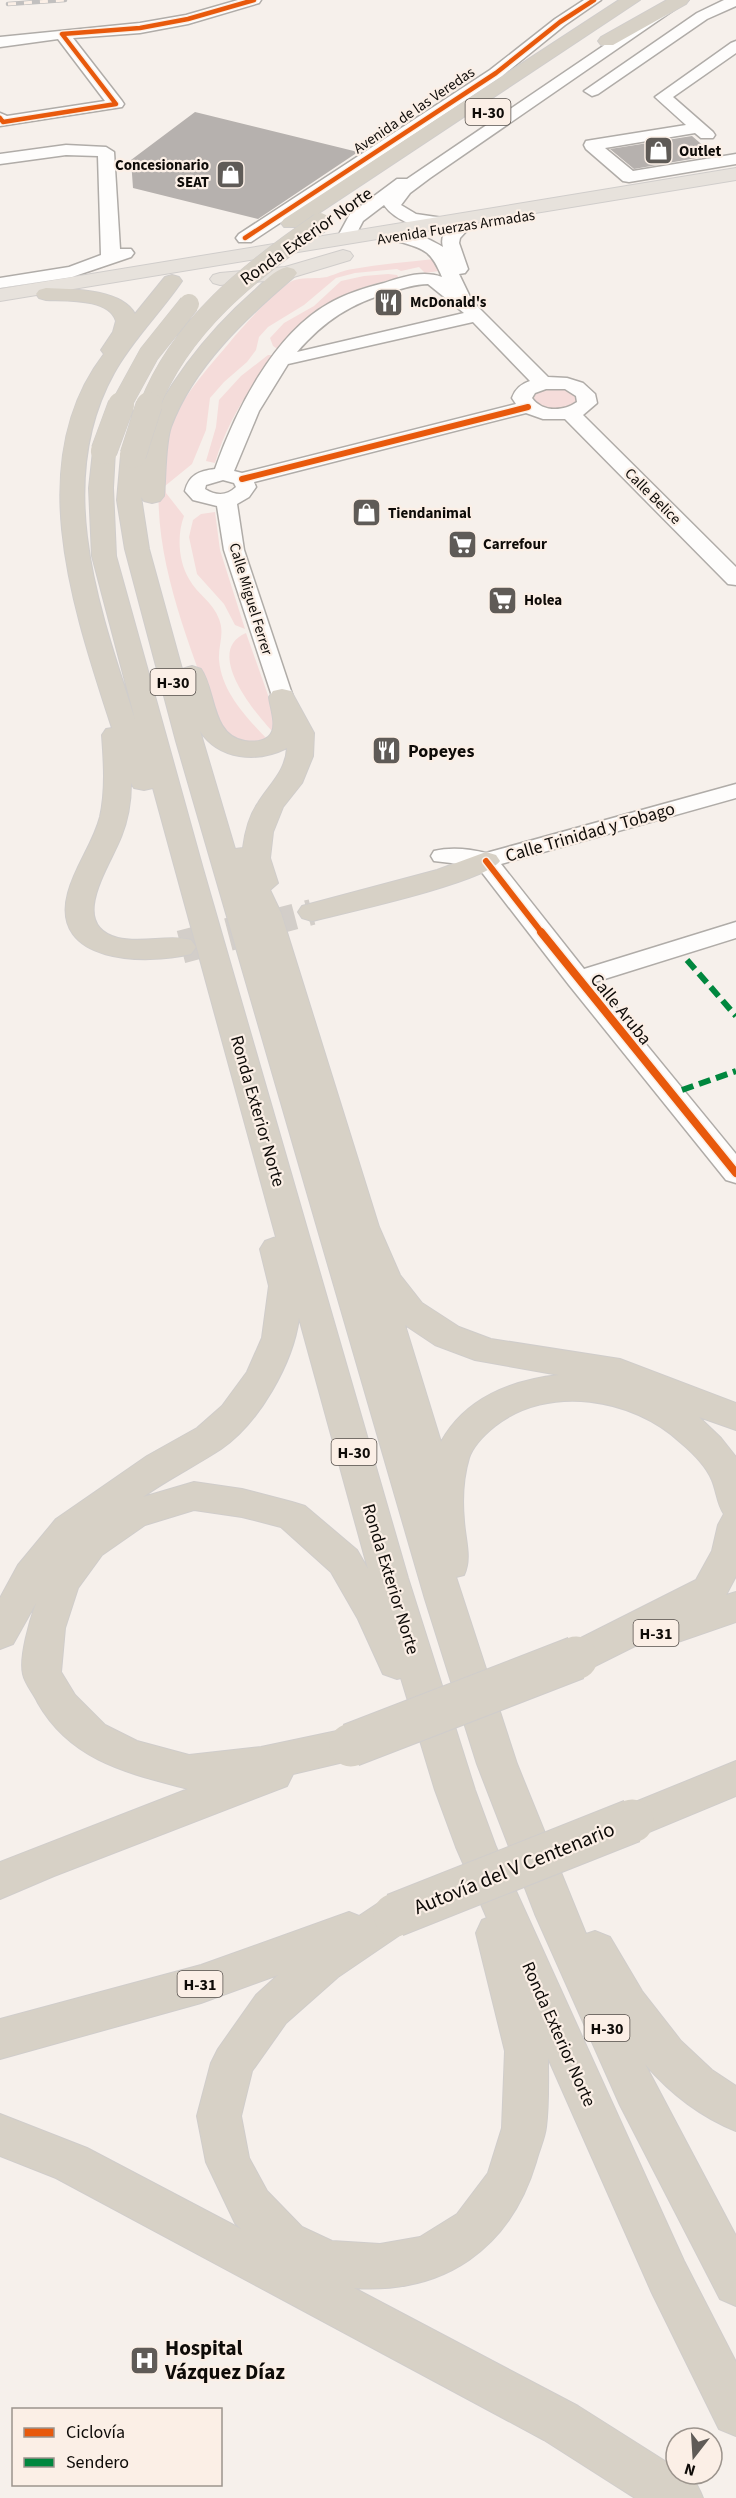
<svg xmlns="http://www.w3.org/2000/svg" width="736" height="2498" viewBox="0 0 736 2498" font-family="'Source Sans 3',sans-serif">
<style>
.green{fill:#f5dcda}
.building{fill:#b6b1ae}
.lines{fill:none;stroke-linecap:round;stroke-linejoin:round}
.highway-tunnel-far1{stroke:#d3cec9;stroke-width:26;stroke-dasharray:26 13;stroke-linecap:butt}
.highway-tunnel{stroke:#d3cec9;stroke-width:33;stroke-dasharray:33 16;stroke-linecap:butt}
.minor-casing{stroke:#b0aca8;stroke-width:3}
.major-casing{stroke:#d0cdcb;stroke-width:2}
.highway-casing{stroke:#d0cdcb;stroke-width:2}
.minor{fill:#fefdfc;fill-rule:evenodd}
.major{fill:#e7e2dc;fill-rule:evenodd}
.highway{fill:#d7d1c6;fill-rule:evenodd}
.rail-casing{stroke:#c2c0bf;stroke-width:4.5}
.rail{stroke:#fbefe6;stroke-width:3;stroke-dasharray:8;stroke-linecap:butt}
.highway-bridge-far2-casing{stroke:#d0cdcb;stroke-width:21;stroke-linecap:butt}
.highway-bridge-far1-casing{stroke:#d0cdcb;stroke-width:27;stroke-linecap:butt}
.highway-bridge-casing{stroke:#d0cdcb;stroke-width:45;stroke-linecap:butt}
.highway-bridge-far2{stroke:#d7d1c6;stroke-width:20}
.highway-bridge-far1{stroke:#d7d1c6;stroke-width:26}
.highway-bridge{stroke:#d7d1c6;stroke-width:43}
.quiet{stroke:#00873e;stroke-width:6;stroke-dasharray:12 6;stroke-linecap:butt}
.cycleway-far2-casing{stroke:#fbefe6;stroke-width:7}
.cycleway-far1-casing{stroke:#fbefe6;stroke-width:9}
.cycleway-casing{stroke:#fbefe6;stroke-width:11}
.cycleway-far2{stroke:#e8590c;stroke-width:4.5}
.cycleway-far1{stroke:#e8590c;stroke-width:6}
.cycleway{stroke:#e8590c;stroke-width:8}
.labels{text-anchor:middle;stroke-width:4.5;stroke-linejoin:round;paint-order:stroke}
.far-street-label{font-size:15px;fill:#0e0b08;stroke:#fbefe6}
.far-poi-label{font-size:15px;font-weight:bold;fill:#0e0b08;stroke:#fbefe6;text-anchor:start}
.shield{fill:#fbefe6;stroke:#554f4b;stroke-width:1.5}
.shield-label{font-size:16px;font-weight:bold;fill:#0e0b08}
.street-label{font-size:18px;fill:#0e0b08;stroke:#fbefe6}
.poi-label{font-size:18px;font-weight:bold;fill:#0e0b08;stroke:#fbefe6;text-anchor:start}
.near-street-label{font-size:21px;fill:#0e0b08;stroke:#fbefe6}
.near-poi-label{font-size:21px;font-weight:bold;fill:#0e0b08;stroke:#fbefe6;text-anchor:start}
</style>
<rect width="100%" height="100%" fill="#f6f0eb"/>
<path class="green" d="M434 259 439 271 425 273 419 267 401 271 397 269 355 273 336 278 304 305 268 327 259 337 256 350 247 362 224 382 210 398 206 430 192 464 165 486 166 493 184 516C177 534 178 561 189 579 197 594 213 602 219 619 225 634 218 645 219 660 222 693 247 718 269 741L247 744 220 730C188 637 131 517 174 419 187 390 210 366 230 342 241 329 280 284 295 280 306 277 317 279 327 277 336 274 344 270 353 269 380 264 407 262 434 259Z
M388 274 397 275 399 278C370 284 340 293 316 313 303 324 291 338 279 350L273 346 270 338 284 323 314 306 341 281 364 276Z
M268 355H276C249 388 227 422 215 463L206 461 216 427 219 400 241 376Z
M543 388H564L581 397 571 410H543L530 399 533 393Z
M215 512 220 550 245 629 235 625 224 604 197 574 189 537 193 520 201 514Z
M246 633 275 715 273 732C255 713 203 651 246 633Z"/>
<path class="building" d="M195 112 358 152 258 219 133 188 131 160Z
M692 136 714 155 634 169 610 149Z"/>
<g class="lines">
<path class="highway-tunnel-far1" d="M232 933 312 912"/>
<path class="highway-tunnel" d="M181 947 238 932"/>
<defs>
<path id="minor" d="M238 0H261L259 3 188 24 140 33 73 38 122 101 124 104 122 107 0 126V113L7 116 105 101 58 39 0 47V37L140 23 186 15Z
M584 0H601L565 25 502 76 251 242H239L236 238 239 234 490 70 555 19Z
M671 0H688L430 178 410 193 401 205 416 214 443 218 446 222 443 226C423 231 396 222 384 205L363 221 352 242H340L337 238 350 214 397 179H407Z
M724 0H736V6L707 19 598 94 592 96 584 91 697 13Z
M736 41V53L673 97 713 132 715 135 713 138H701L695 133 605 148 633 171 736 154V164L629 182 623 181 586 149 584 145 586 141 592 140 686 125 655 97 731 43Z
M66 145 106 147 114 152 120 249H131L134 253 131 257 72 277 0 288V278L69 267 101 255 98 156 66 155 0 164V154Z
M462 221 468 222 471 226 460 238 459 243 468 269 465 273 459 274 472 301 548 377 567 378 583 383 595 394 597 403 583 415 736 567V585L728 584 565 419H543L526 413 254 482 256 487 249 497 237 504 244 550 293 697 290 702 282 704 274 702 224 550 217 506 193 500 185 491C189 475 199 471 215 469 235 412 273 335 328 304 345 294 364 288 384 283 403 277 422 270 442 277 430 248 423 249 394 240L391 236 394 232C409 229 430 239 443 247 439 234 450 224 462 221ZM428 284 464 313 297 352C324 321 351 303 391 292 404 288 415 284 428 284ZM473 322 530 381C521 384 515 389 512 398L516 404 242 473 234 471 259 411 288 364ZM546 389H565L576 396 577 402C563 412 542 412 532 398L535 393ZM223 480 234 483 236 487C227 496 216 496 205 489L206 485Z
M736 784V798L501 864 584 969 736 922V938L595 982 736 1154V1183L726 1180 569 985 477 866 434 861 431 856 434 851C451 847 470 849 486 853Z"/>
<path id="major" d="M736 168V180L0 301V289Z
M343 250 350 252 353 256 350 260 287 279 220 285 213 283 210 279 213 275 220 273 285 267Z"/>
<path id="highway" d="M619 0H640L298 227H284L281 223 284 219Z
M667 0H689L686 4 613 45H601L598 41 601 37Z
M287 267 294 269 297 273 294 277C247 317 193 367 171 427 165 445 166 476 164 496L160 501 152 503 144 501 141 497 149 549 182 669 192 666 201 669C216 690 211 736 245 741 252 742 262 742 268 737 279 729 270 708 269 697L273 691 282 689 291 691 314 733 313 756 302 783 283 807 273 832 270 858 278 883 270 890 281 913 379 1227 400 1275 422 1303 459 1327 491 1339 620 1359 736 1403V1430L699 1417 721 1438 736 1457V1576L726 1595 736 1592V1622L675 1643 662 1638 659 1634 589 1669 576 1674 563 1669 557 1658 563 1647 696 1580 712 1551 718 1525 724 1514C717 1504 717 1492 712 1480 706 1466 692 1452 680 1442 633 1398 548 1384 495 1426 485 1434 473 1446 469 1458 463 1478 462 1500 464 1521 465 1539 472 1558 464 1575L456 1577 517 1764 586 1934 595 1931 610 1937 642 1991 681 2041 712 2070 736 2086V2131C701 2117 670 2093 645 2064L736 2236V2306L720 2299 620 2105 535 1914 477 1764 425 1599 176 741 125 549 117 500 121 455 125 450 138 449C163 389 205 334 254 291 264 282 274 270 287 267ZM200 731C219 760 257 763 287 748 286 771 269 785 258 803 249 816 245 832 243 848L235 849ZM405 1325 435 1345 475 1360 559 1375C512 1380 465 1398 441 1442Z
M172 275 179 277 182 281C161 312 132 340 114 373 53 483 99 608 135 719L92 556 89 488 93 451 96 446 104 444 112 446 115 451 113 488 116 556 203 869 408 1578 475 1790 496 1847 684 2261 736 2362V2436L719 2429 652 2293 548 2058C548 2080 549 2104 546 2127 545 2138 539 2150 536 2162 510 2249 444 2294 354 2288L578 2406 676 2468V2474C693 2474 697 2483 703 2498H635L544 2440 56 2178 0 2156V2114L87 2148 241 2229 235 2223 206 2162 197 2116 211 2063 218 2049 256 1995 278 1975 201 2003 0 2059V2019L201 1965 349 1912 359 1916 380 1902 395 1896 410 1902 416 1915 410 1928 338 1977 286 2023 252 2071 241 2116 249 2158 267 2191 302 2227 332 2241 380 2244 420 2237 457 2214 488 2173 502 2128 505 2051 476 1933 482 1920 487 1918 456 1847 435 1790 401 1678 397 1679 383 1674 358 1619 331 1572 281 1527 242 1517 194 1510 145 1525 102 1555 78 1588 65 1628 61 1672 75 1695 105 1725 137 1741 189 1755 261 1747 351 1728 365 1733 371 1745 365 1757 293 1774 287 1786 54 1876 0 1899V1862L188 1789C128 1773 71 1761 38 1703 34 1694 25 1684 23 1674 19 1657 30 1620 36 1603L13 1644 0 1649V1598L18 1565 56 1519 147 1456 197 1428 222 1406 247 1372 262 1338 269 1286 260 1249 265 1241 276 1237 153 788 144 790 134 788 131 783C131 802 128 820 121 837 110 866 67 925 118 938 143 944 168 934 191 940L196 947 191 954C146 965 49 964 68 893 75 866 93 844 100 817 106 790 104 762 102 735L106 729 112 728C75 613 21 462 104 354L101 350 113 332 116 321C109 298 66 301 46 300L39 298 36 294 39 290 46 288C72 289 122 289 135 314L165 277ZM299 1318 368 1569 357 1550 305 1506 292 1502 242 1489 194 1482 143 1497C168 1479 195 1466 221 1449 259 1423 293 1363 299 1318Z
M486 852 496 855 500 861C486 882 344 913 312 921L302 918 298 912 302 906 437 870Z
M736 1761V1796L632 1839 618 1833 612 1821 618 1809Z"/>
</defs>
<use href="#minor" class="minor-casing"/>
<use href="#major" class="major-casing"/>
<use href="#highway" class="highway-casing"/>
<use href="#minor" class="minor"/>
<use href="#major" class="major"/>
<use href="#highway" class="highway"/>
<defs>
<path id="rail" d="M8 4 65 0"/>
</defs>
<use href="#rail" class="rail-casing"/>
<use href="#rail" class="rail"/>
<defs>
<path id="highway-bridge-far2" d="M120 407 149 354 189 304
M149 407C180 326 250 271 320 223"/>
<path id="highway-bridge-far1" d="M104 451 121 405
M133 455 149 405"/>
<path id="highway-bridge" d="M351 1745 576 1658
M395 1915 632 1821"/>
</defs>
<use href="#highway-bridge-far2" class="highway-bridge-far2-casing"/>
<use href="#highway-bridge-far1" class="highway-bridge-far1-casing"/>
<use href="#highway-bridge" class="highway-bridge-casing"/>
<use href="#highway-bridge-far2" class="highway-bridge-far2"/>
<use href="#highway-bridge-far1" class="highway-bridge-far1"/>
<use href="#highway-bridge" class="highway-bridge"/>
<path class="quiet" d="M687 960 736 1016
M682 1090 736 1071"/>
<defs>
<path id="cycleway-far2" d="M0 118 3 122 116 104 62 34 140 28 188 19 254 0
M245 238 496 73 560 22 594 0"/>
<path id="cycleway-far1" d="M242 479 528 407
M486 861 542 933"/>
<path id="cycleway" d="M541 932 736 1173"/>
</defs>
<use href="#cycleway-far2" class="cycleway-far2-casing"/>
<use href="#cycleway-far1" class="cycleway-far1-casing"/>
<use href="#cycleway" class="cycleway-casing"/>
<use href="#cycleway-far2" class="cycleway-far2"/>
<use href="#cycleway-far1" class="cycleway-far1"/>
<use href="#cycleway" class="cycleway"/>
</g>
<defs>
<symbol id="shop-square" viewBox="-11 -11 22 22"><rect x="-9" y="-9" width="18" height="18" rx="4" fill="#5f5b57" stroke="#fbefe6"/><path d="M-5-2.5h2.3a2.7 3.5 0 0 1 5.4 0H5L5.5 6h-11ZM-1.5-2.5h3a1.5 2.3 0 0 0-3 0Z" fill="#fff"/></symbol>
<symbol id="restaurant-square" viewBox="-11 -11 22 22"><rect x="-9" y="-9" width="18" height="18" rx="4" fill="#5f5b57" stroke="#fbefe6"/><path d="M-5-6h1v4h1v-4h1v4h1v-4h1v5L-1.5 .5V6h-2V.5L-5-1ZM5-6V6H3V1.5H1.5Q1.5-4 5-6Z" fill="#fff"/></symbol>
<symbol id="supermarket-square" viewBox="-11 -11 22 22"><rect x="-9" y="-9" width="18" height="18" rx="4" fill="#5f5b57" stroke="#fbefe6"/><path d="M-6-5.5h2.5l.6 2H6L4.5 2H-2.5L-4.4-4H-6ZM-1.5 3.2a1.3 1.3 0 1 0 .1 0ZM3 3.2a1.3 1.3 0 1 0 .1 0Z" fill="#fff"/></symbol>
<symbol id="hospital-square" viewBox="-11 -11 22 22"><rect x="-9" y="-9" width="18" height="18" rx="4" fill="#5f5b57" stroke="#fbefe6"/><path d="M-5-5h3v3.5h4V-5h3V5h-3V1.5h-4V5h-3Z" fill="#fff"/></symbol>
</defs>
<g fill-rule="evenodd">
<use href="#shop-square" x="642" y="134" width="33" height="33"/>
<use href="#shop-square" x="214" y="158" width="33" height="33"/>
<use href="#restaurant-square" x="372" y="286" width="33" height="33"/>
<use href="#shop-square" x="350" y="496" width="33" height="33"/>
<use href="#supermarket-square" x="446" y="528" width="33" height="33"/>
<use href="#supermarket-square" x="486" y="584" width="33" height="33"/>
<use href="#restaurant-square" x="370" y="734" width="33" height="33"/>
<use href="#hospital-square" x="128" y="2344" width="33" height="33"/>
</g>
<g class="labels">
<g class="far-street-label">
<text transform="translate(414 110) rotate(-34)" y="5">Avenida de las Veredas</text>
<text transform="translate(456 227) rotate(-9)" y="5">Avenida Fuerzas Armadas</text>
<text transform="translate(653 496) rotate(45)" y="5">Calle Belice</text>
<text transform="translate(251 599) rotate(73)" y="5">Calle Miguel Ferrer</text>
</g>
<g class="far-poi-label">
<text x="679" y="156">Outlet</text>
<text x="209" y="170" text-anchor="end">Concesionario<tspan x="209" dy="17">SEAT</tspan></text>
<text x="410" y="307">McDonald's</text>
<text x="388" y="518">Tiendanimal</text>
<text x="483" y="549">Carrefour</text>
<text x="524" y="605">Holea</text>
</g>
<g class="shield">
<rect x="465.5" y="99" width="45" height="26" rx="4.5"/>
<rect x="150.5" y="669" width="45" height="26" rx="4.5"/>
<rect x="331.5" y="1439" width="45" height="26" rx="4.5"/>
<rect x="633.5" y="1620" width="45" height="26" rx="4.5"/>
<rect x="177.5" y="1971" width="45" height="26" rx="4.5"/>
<rect x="584.5" y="2015" width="45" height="26" rx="4.5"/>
</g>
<g class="shield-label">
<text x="488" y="118">H-30</text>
<text x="173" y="688">H-30</text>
<text x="354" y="1458">H-30</text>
<text x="656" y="1639">H-31</text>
<text x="200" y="1990">H-31</text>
<text x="607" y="2034">H-30</text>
</g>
<g class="street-label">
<text transform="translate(306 236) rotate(-35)" y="6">Ronda Exterior Norte</text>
<text transform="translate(590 832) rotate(-16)" y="6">Calle Trinidad y Tobago</text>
<text transform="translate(621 1009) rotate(51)" y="6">Calle Aruba</text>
<text transform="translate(258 1111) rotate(74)" y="6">Ronda Exterior Norte</text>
<text transform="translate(391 1579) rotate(73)" y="6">Ronda Exterior Norte</text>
<text transform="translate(559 2034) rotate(66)" y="6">Ronda Exterior Norte</text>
</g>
<g class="poi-label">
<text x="408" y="757">Popeyes</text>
</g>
<g class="near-street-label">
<text transform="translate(514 1868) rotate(-22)" y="7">Autovía del V Centenario</text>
</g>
<g class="near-poi-label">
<text x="165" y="2355">Hospital<tspan x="165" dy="24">Vázquez Díaz</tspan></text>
</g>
</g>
<rect x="12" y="2408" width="210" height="78" fill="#fbefe6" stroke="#9c948d" stroke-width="1.5"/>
<rect x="24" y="2428" width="30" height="9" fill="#e8590c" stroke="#9c948d" stroke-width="1.5"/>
<text x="66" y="2438" font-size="18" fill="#0e0b08">Ciclovía</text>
<rect x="24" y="2458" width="30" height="9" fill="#00873e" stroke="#9c948d" stroke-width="1.5"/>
<text x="66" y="2468" font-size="18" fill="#0e0b08">Sendero</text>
<g transform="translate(694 2456) rotate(197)"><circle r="28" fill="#fbefe6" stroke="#9c948d" stroke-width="1.5"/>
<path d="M0-4.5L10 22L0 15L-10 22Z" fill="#5f5b57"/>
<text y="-9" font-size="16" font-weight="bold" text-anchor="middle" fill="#0e0b08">N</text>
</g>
</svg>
